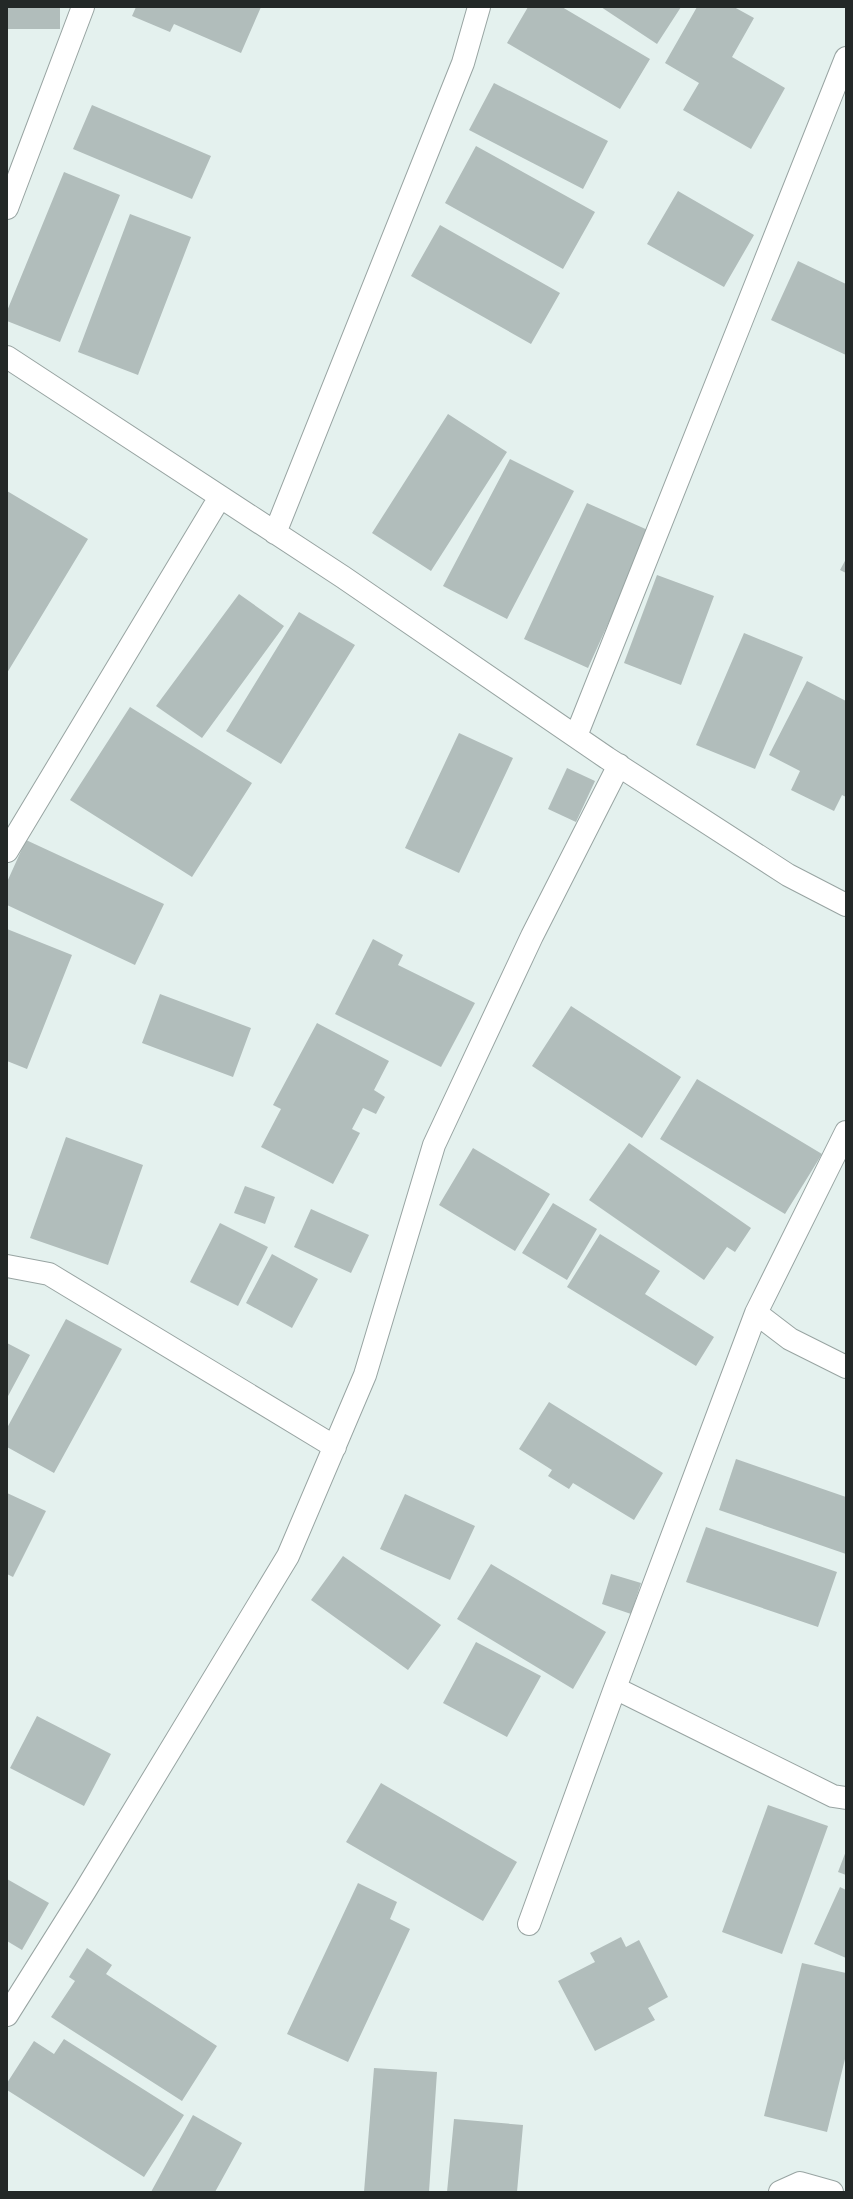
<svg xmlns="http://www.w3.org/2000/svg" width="853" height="2199" viewBox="0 0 853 2199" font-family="'Playfair Display',serif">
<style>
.building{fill:#b1bdbb}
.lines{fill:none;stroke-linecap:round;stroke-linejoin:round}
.street-casing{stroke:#98a4a2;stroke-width:24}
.street{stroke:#fff;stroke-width:22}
</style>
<rect width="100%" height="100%" fill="#e4f1ee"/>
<path class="building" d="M7 7H60V29H7Z
M136 7H261L241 53 174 24 170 32 132 16Z
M528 7H562L650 59 620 109 507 43Z
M601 7H681L657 44Z
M697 7H734L754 18 732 57 785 88 751 149 683 110 699 83 665 63Z
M494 83 608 141 583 189 469 130Z
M92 105 211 156 192 199 73 149Z
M476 146 595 212 563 269 445 203Z
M64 172 120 195 60 342 7 321V311Z
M678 191 754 235 724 287 647 244Z
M130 214 191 237 138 375 78 352Z
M440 225 560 293 531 344 411 276Z
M798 261 846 284V355L771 320Z
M448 414 507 452 431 571 372 533Z
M510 459 574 491 507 619 443 586Z
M7 491 88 539 7 673Z
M587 503 650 531 588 668 524 639Z
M846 559V573L840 570Z
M657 575 714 596 681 685 624 663Z
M239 594 284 626 202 738 156 706Z
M299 612 355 645 281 764 226 731Z
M744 633 803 657 755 769 696 745Z
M807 681 846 701V797L842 795 834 811 791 790 800 771 769 755Z
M130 707 252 783 192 877 70 800Z
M459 733 513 758 459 873 405 848Z
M567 768 595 781 576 822 548 809Z
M26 840 164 904 135 965 7 905V882Z
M7 929 72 955 27 1069 7 1061Z
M373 939 403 955 398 965 475 1003 441 1067 335 1014Z
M160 994 251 1028 233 1077 142 1043Z
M571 1006 681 1077 642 1138 532 1066Z
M317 1023 389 1061 374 1090 385 1097 376 1114 363 1108 352 1129 360 1133 333 1184 261 1147 281 1109 273 1105Z
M697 1079 822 1154 785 1214 660 1139Z
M66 1137 143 1165 108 1265 30 1238Z
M629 1143 751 1228 735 1252 727 1247 704 1280 589 1200Z
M473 1148 550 1194 515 1251 439 1205Z
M245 1186 275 1197 265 1224 234 1213Z
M553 1203 597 1229 567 1280 522 1253Z
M311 1209 369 1235 351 1273 294 1247Z
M220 1223 268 1247 238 1306 190 1282Z
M600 1234 660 1271 645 1294 714 1337 696 1366 567 1287Z
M272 1254 318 1279 292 1328 246 1303Z
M66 1319 122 1349 54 1473 7 1447V1428Z
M7 1343 30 1355 7 1398Z
M549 1402 663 1473 634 1520 573 1483 569 1489 548 1476 552 1470 519 1449Z
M736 1459 846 1497V1554L719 1510Z
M7 1493 46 1511 13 1577 7 1574Z
M405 1494 475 1526 450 1580 380 1549Z
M706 1527 837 1572 818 1627 686 1582Z
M343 1556 441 1625 408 1670 311 1600Z
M491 1564 606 1632 573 1689 457 1619Z
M611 1574 641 1583 631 1614 602 1604Z
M476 1642 541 1676 507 1737 443 1703Z
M37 1716 111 1754 84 1806 10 1768Z
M381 1783 517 1862 483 1921 346 1842Z
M768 1805 828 1826 782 1954 722 1932Z
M846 1851V1875L838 1872Z
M7 1879 49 1903 22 1950 7 1941Z
M358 1883 397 1902 390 1919 410 1929 348 2062 287 2034Z
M840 1887 846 1890V1958L814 1944Z
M621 1937 626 1947 639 1940 668 1997 648 2008 655 2020 595 2051 558 1981 595 1962 590 1953Z
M87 1948 112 1965 106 1974 217 2046 182 2101 51 2017 75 1981 69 1977Z
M802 1963 846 1973V2055L827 2132 764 2116Z
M64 2039 184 2115 144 2177 7 2090V2083L34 2041 54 2054Z
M374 2068 437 2072 429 2192H364Z
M193 2115 242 2143 215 2192H151Z
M454 2119 523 2125 517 2192H447Z"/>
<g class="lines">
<defs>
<path id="street" d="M7 208 83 7
M7 357 343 577 607 758 788 875 846 905
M275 533 463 63 479 7
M576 736 846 58
M7 851 220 497
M7 1266 49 1274 335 1447
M756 1313 790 1339 846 1367
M615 1688 833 1796 846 1798
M529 1924 615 1688 756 1313 846 1132
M7 2015 85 1891 288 1556 365 1375 434 1145 532 936 619 765
M780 2192 800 2183 832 2192"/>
</defs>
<use href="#street" class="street-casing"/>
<use href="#street" class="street"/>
</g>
<rect width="853" height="2199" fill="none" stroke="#232827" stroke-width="16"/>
</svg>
